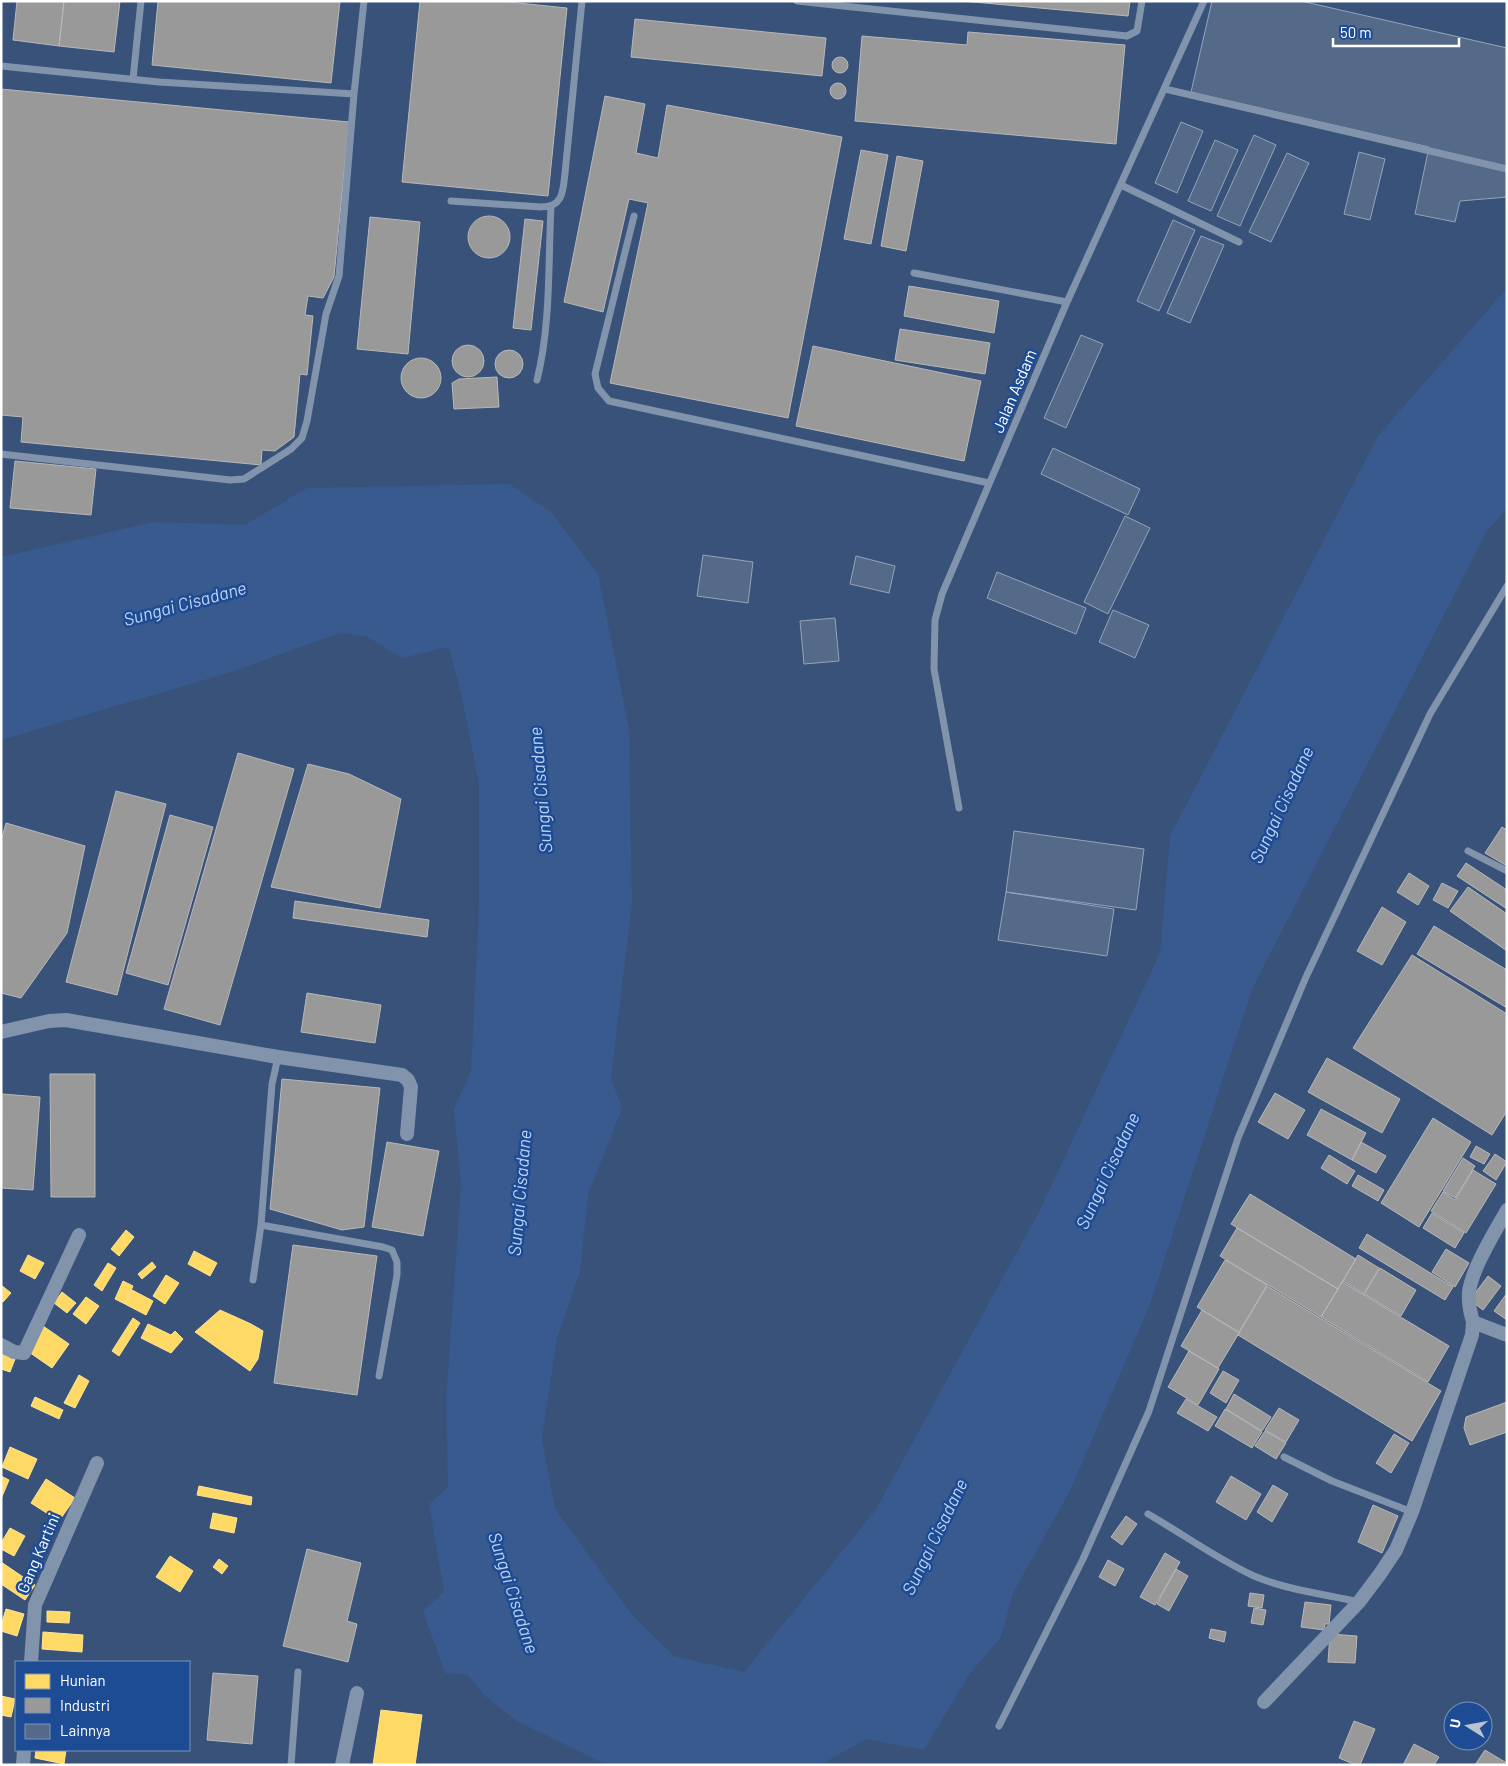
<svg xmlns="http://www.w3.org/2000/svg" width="1508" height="1766" viewBox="0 0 1508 1766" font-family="Barlow,sans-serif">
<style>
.water{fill:#395a8e}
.homes{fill:#ffd966;stroke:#ffe494}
.industry{fill:#999;stroke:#b8b8b8}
.building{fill:#556a88;stroke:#96a4ba}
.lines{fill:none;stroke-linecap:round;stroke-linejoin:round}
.service{stroke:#8293ac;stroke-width:7}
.minor{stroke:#8293ac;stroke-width:14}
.labels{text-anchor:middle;stroke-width:5;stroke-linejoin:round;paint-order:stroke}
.street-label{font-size:16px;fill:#fff;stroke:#1e4c94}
.water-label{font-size:18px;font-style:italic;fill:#bdd4f5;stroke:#1e4c94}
</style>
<rect width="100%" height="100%" fill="#395279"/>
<path class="water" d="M1507 288V508L1487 531 1252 989 1149 1307 1071 1489 1013 1593 1001 1637 969 1675 924 1750 866 1739 820 1765H607L517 1721 485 1696 468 1675 445 1673 423 1611 444 1592 429 1504 448 1487 446 1400 461 1185 454 1109 471 1071 479 909V785L462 697 449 647 402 658 366 636 340 633 231 672 1 740V557L154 522 245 525 307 488 509 484 551 512 598 574 629 730 632 904 611 1078 622 1108 588 1195 580 1272 557 1338 542 1439 555 1509 633 1616 674 1656 744 1672 875 1511 1040 1210 1160 953 1170 836 1378 436Z"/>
<path class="homes" d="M126 1230 134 1237 119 1256 111 1249Z
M194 1251 217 1263 210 1276 188 1264Z
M28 1255 44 1263 35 1279 20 1271Z
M152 1262 156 1267 142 1279 138 1274Z
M108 1263 116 1268 102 1291 94 1285Z
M166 1275 179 1283 165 1304 153 1296Z
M123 1281 133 1286 125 1304 115 1299Z
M1 1285 11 1293 3 1302 1 1301Z
M132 1290 153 1301 146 1315 125 1304Z
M62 1292 76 1303 67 1313 54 1303Z
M86 1297 99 1306 86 1324 73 1314Z
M220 1310 251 1324 263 1331 258 1359 250 1371 195 1332Z
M133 1318 140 1323 119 1356 112 1351Z
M148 1324 171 1335 175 1331 183 1339 171 1353 141 1338Z
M43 1326 69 1344 52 1368 26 1350Z
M1 1354 15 1359 10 1372 1 1369Z
M79 1375 89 1381 75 1408 64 1403Z
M35 1397 63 1410 59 1419 31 1406Z
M10 1447 37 1459 28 1479 2 1467Z
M1 1476 9 1480 1 1499Z
M46 1479 75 1498 59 1521 31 1503Z
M199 1486 252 1497 251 1505 197 1495Z
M213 1513 237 1518 234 1533 210 1528Z
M10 1528 25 1536 14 1556 1 1549V1543Z
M170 1556 193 1571 180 1592 156 1577Z
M219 1559 228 1566 222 1574 213 1567Z
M1 1562 35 1585 25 1600 1 1584Z
M6 1609 24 1614 17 1636 1 1631V1625Z
M47 1611 70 1612 69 1623 47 1622Z
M43 1632 83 1635 82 1652 42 1649Z
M1 1696 15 1699 11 1717 1 1715Z
M381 1710 422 1715 415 1765H373Z
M36 1750H66L64 1764 35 1758Z"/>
<path class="industry" d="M17 1H64L59 46 13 40Z
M64 1H120L114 52 59 46Z
M158 1H340L331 83 152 65Z
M420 1H499L567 8 548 196 402 182Z
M962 1H1130L1128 16Z
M635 19 826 38 822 76 631 57Z
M968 32 1125 45 1116 144 855 121 862 36 967 45Z
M832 65a8 8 0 1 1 16 0a8 8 0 1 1-16 0Z
M830 91a8 8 0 1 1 16 0a8 8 0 1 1-16 0Z
M1 89 349 122 334 277 323 298 308 296 305 315 313 316 307 375 300 374 294 437 275 451 262 450 261 465 21 442 23 417 1 415Z
M605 96 645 104 636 153 658 158 667 105 842 137 788 418 610 383 648 203 629 199 603 312 564 302Z
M861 150 888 155 871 244 844 239Z
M897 156 923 161 906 251 881 246Z
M468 237a21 21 0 1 1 42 0a21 21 0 1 1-42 0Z
M370 217 420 222 408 354 357 349Z
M525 219 543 221 531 330 513 328Z
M909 286 999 301 994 333 904 316Z
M900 329 990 343 985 374 895 360Z
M452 361a16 16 0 1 1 32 0a16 16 0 1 1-32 0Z
M813 346 981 381 964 461 796 426Z
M495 364a14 14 0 1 1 28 0a14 14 0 1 1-28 0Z
M401 378a20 20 0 1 1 40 0a20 20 0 1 1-40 0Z
M497 377 499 407 454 409 452 383 459 379Z
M15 461 96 469 91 515 10 508Z
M238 753 294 769 220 1025 164 1009Z
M308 764 349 774 401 799 380 908 271 887Z
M116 791 166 804 117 995 66 982Z
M170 815 213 827 168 985 126 973Z
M6 823 85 846 67 933 21 998 1 993V841Z
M1502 827 1507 830V866L1485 853Z
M1466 863 1507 890V909L1457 876Z
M1409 873 1429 886 1418 905 1397 892Z
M1442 883 1458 891 1448 908 1433 900Z
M1468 887 1507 914V951L1450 911Z
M295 901 429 920 427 937 293 918Z
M1382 907 1406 922 1382 965 1357 951Z
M1434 926 1507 970V1008L1417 954Z
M1412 955 1507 1014V1111L1492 1135 1353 1048Z
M307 993 381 1005 375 1043 301 1032Z
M1327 1058 1400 1099 1382 1133 1308 1092Z
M50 1074H95V1197H51Z
M282 1079 380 1088 364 1227 342 1230 270 1209Z
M1275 1093 1305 1110 1288 1139 1258 1122Z
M2 1094 40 1097 33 1190 1 1188Z
M1321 1109 1366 1133 1352 1160 1307 1135Z
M1433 1118 1471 1142 1419 1227 1381 1203Z
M387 1142 439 1151 423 1236 372 1227Z
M1361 1142 1386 1156 1376 1173 1352 1160Z
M1476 1146 1490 1154 1484 1164 1470 1157Z
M1495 1154 1507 1162 1496 1180 1483 1171Z
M1329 1155 1355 1171 1347 1184 1321 1168Z
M1463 1158 1475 1166 1455 1198 1443 1191Z
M1473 1170 1496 1184 1466 1233 1431 1211 1443 1192 1455 1200Z
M1358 1175 1384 1190 1378 1201 1352 1186Z
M1250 1194 1356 1259 1338 1289 1231 1224Z
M1432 1213 1464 1233 1455 1248 1423 1228Z
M1237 1228 1338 1289 1321 1317 1220 1256Z
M1367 1234 1453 1287 1445 1300 1359 1248Z
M293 1245 377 1256 357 1395 274 1383Z
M1446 1249 1469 1263 1455 1287 1432 1272Z
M1358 1255 1379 1268 1364 1294 1343 1281Z
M1225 1260 1267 1285 1239 1332 1197 1307Z
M1380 1268 1416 1290 1401 1316 1364 1294Z
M1488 1276 1501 1286 1483 1310 1470 1300Z
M1342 1282 1449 1346 1428 1382 1321 1317Z
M1267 1286 1441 1391 1412 1441 1238 1335Z
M1507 1293V1320L1494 1311Z
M1202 1310 1239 1333 1218 1368 1181 1346Z
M1189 1351 1219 1369 1198 1405 1168 1387Z
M1223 1371 1239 1380 1226 1403 1210 1393Z
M1234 1394 1271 1417 1262 1431 1226 1409Z
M1186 1399 1217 1417 1208 1431 1177 1413Z
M1507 1402V1432L1470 1445 1464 1428 1466 1417Z
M1279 1408 1299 1420 1286 1442 1265 1430Z
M1225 1409 1262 1432 1252 1448 1215 1426Z
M1265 1431 1286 1443 1276 1459 1255 1446Z
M1394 1434 1409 1443 1391 1473 1376 1463Z
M1231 1476 1261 1494 1246 1520 1216 1502Z
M1273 1485 1288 1494 1272 1522 1257 1512Z
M1373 1505 1398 1516 1382 1553 1358 1542Z
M1126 1516 1137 1524 1122 1545 1111 1537Z
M307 1549 361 1563 347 1621 357 1624 348 1662 283 1646Z
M1165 1553 1180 1562 1155 1605 1140 1597Z
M1108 1560 1124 1569 1115 1586 1099 1577Z
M1176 1569 1188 1576 1169 1611 1157 1604Z
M1250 1593 1264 1595 1262 1608 1248 1606Z
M1305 1602 1331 1605 1329 1624H1325L1324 1630 1301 1627Z
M1254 1608 1266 1610 1263 1625 1251 1623Z
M1211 1629 1226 1632 1224 1642 1209 1638Z
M1330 1634 1357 1636 1355 1663 1328 1662Z
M213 1673 258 1676 252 1744 207 1740Z
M1354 1721 1375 1729 1360 1765H1356L1339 1758Z
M1414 1744 1439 1757 1434 1765H1403Z
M1485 1750 1505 1762 1503 1765H1475Z"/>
<path class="building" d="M1212 1H1301L1507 48V197L1460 201 1455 222 1415 214 1429 147 1191 92Z
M1181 122 1203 131 1177 193 1155 183Z
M1254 135 1276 145 1240 226 1217 216Z
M1215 140 1238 150 1211 211 1188 201Z
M1359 152 1385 159 1370 220 1344 214Z
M1287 153 1309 163 1271 242 1249 232Z
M1173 220 1195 230 1159 311 1137 301Z
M1201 236 1224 245 1190 323 1167 313Z
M1081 335 1103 344 1066 428 1044 418Z
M1053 448 1140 489 1128 515 1041 474Z
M1125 516 1150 528 1108 614 1084 602Z
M703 555 753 562 748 603 697 596Z
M856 556 895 566 889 593 850 584Z
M997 572 1086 608 1076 634 987 598Z
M1113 610 1149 625 1135 658 1099 642Z
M835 618 839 661 804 664 800 621Z
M1014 831 1144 849 1136 910 1006 892Z
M1006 892 1114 909 1107 956 998 940Z"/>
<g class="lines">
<path class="service" d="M797 1 815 3V1
M815 3 1127 36 1137 31 1142 1
M1 66 159 82 354 94 364 1
M133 79 141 1
M1165 89 1507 169
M1121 185 1239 242
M451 201 541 207C563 207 563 192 565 173L582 1
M634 216 595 374 598 388 609 401 989 483
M914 273 1067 302
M537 380C551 324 548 264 551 207
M1 454 230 480 244 479 291 449 302 438 307 421 326 314 339 276 354 94
M959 808 934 669 935 620 942 594 1067 302 1204 1
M1468 851 1507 871
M261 1225 383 1247 392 1250 397 1262V1275L379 1376
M253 1280 261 1225 272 1084 278 1057
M1284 1457 1332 1481 1412 1512
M1148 1514C1183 1534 1217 1559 1254 1576 1287 1590 1324 1594 1359 1602
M999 1726 1083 1559 1149 1411 1238 1138 1306 977 1430 714 1507 586
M291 1765 298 1672"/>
<path class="minor" d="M1 1032 49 1021 66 1020 278 1057 402 1075 408 1080 411 1087 407 1134
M1507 1210C1495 1232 1472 1268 1469 1292 1468 1303 1470 1312 1473 1322L1507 1335
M1 1345 14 1352 24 1353 79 1235
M31 1662 35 1605 97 1463
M1264 1702 1359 1602 1380 1574 1396 1550 1412 1512 1472 1335 1473 1322
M23 1765 24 1750
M342 1765 357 1693"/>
</g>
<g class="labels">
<g class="street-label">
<text transform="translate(1014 391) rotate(-67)" y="6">Jalan Asdam</text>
<text transform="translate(38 1553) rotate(-67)" y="6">Gang Kartini</text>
</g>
<g class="water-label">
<text transform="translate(185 604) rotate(-15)" y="6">Sungai Cisadane</text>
<text transform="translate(541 790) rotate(-95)" y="6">Sungai Cisadane</text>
<text transform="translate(1282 805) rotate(-65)" y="6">Sungai Cisadane</text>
<text transform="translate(1108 1171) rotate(-65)" y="6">Sungai Cisadane</text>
<text transform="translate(520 1193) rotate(-85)" y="6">Sungai Cisadane</text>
<text transform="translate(935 1537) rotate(-64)" y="6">Sungai Cisadane</text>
<text transform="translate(513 1593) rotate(72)" y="6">Sungai Cisadane</text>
</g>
</g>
<rect width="1508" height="1766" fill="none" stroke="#ffffff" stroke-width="5"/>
<rect x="15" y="1661" width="175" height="90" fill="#1e4c94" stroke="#7894bf"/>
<rect x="25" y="1674" width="25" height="15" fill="#ffd966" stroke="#7894bf"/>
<text x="60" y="1686" font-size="15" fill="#ffffff">Hunian</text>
<rect x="25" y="1698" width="25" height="15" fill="#999999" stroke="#7894bf"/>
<text x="60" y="1711" font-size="15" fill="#ffffff">Industri</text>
<rect x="25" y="1724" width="25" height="15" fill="#556a88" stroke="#7894bf"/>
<text x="60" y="1736" font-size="15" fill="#ffffff">Lainnya</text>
<g transform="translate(1468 1726) rotate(281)"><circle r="24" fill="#1e4c94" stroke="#7894bf"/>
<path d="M0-4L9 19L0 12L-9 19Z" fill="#bac2d0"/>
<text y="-8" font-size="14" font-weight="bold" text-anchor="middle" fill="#ffffff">U</text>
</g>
<path d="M1333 38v8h126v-8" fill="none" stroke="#ffffff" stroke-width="2.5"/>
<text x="1340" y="38" font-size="15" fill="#ffffff" stroke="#1e4c94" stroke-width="4" paint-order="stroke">50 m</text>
</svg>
